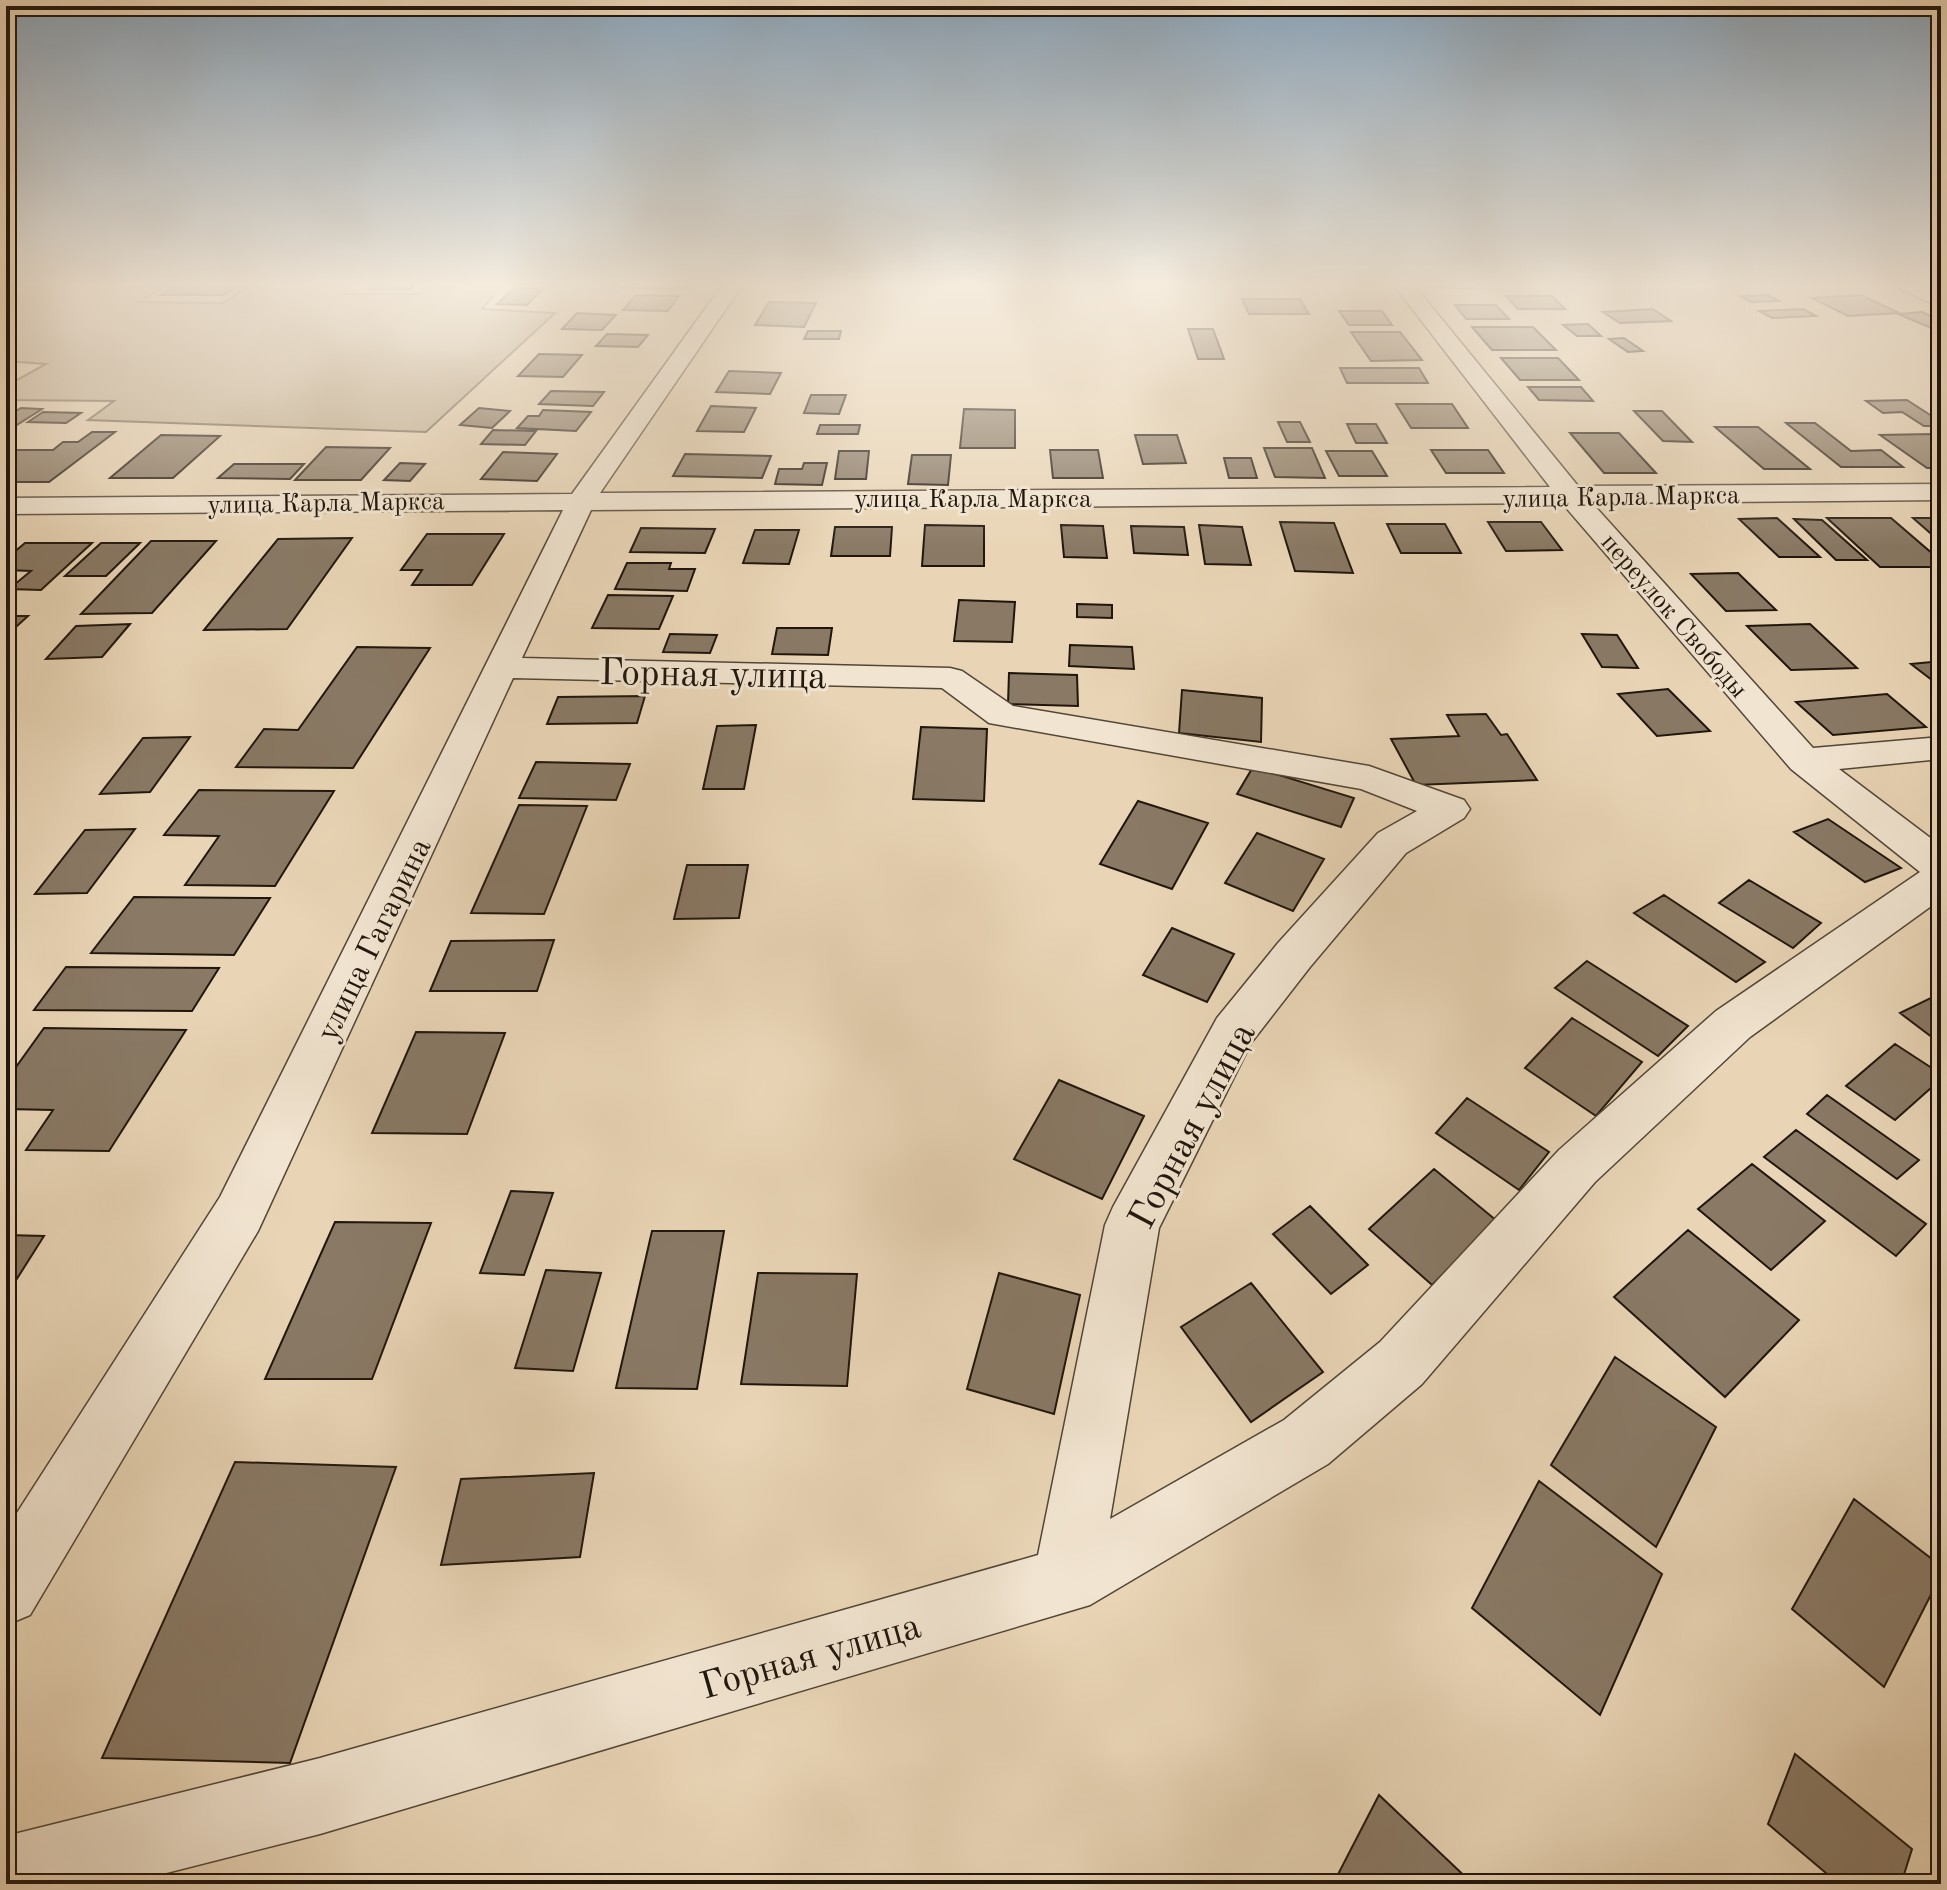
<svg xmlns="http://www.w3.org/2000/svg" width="1947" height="1890" viewBox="0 0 1947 1890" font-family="'Old Standard TT',serif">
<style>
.green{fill:#c7b599;stroke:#746653;stroke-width:2}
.building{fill:#897965;stroke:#20160d;stroke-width:2}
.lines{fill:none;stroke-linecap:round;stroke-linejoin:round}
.minor-casing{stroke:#524637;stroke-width:3}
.minor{fill:#f1e4d0;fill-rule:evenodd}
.labels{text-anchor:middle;stroke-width:6;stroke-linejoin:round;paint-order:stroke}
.far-street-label{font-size:26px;fill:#20160d;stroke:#f1e4d0}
.street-label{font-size:32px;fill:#20160d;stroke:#f1e4d0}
.near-street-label{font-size:38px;fill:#20160d;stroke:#f1e4d0}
</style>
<rect width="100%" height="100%" fill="#e9d5b6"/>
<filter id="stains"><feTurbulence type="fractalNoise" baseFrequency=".0025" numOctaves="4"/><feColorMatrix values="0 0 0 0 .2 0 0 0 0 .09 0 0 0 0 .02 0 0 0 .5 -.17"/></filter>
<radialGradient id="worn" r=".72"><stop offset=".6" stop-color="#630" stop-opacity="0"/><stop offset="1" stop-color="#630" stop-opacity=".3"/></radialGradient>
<path class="green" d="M6 284 88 288 95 284H169L139 302 223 303 252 284H354L343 294H419L430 284H503L482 309 555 313 426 432 88 420 114 401 6 400V386L46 364 6 361Z"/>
<path class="building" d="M178 284H240L223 295H161Z
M375 284H416L410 289H369Z
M626 284H688L684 289 623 288Z
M1436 284H1471L1475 288H1440Z
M515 288H544L527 305 497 304Z
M636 295 679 296 668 311 623 310Z
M1768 295 1779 301 1751 302 1740 296Z
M1861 295 1899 313 1848 316 1812 298Z
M1506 296H1552L1565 309H1518Z
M1242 299H1300L1309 314H1249Z
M769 302 816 303 804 327 755 325Z
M1455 305H1496L1509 319H1466Z
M1653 309 1671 321 1620 323 1603 312Z
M1803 309 1816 316 1772 318 1759 311Z
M1339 311H1382L1392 325H1349Z
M1922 312 1941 321V332L1898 314Z
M577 313 616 315 602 330 562 329Z
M1588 324 1601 336H1577L1563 325Z
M1472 327H1533L1556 350H1492Z
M1188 329H1213L1224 359H1198Z
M808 331H841L839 339H804Z
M1351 332H1400L1422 360 1371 361Z
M607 334 648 335 638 347 596 346Z
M1624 338 1643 351 1628 352 1609 339Z
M539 354 582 355 563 377 518 376Z
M1501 358H1558L1579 380H1520Z
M1340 368H1419L1428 383H1347Z
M729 371 781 373 770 394 716 392Z
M1528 387H1581L1593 401 1539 400Z
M551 391 604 392 593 406 539 404Z
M811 395H846L839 414 804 413Z
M1907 400 1941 422V426H1924L1902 412 1883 413 1866 401Z
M1396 404H1452L1468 428H1411Z
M711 406 756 408 744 432 697 431Z
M21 408 42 409 12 428H6V417Z
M479 408 510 411 492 428 460 425Z
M964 409 1015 410V448H960Z
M543 410 591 412 576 431 517 428 528 416H539Z
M1634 411H1662L1692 442 1663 441Z
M43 412 81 413 66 423 28 422Z
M1278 422H1300L1310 442H1287Z
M1786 423H1815L1851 451 1881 450 1903 467H1841Z
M1347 424H1376L1387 443H1356Z
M820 425H860L858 434H817Z
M1715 427H1758L1810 469H1764Z
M493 430 536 431 525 445 481 444Z
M92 432H115L49 482H6V457L16 450H53L63 442H78Z
M1570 433H1619L1656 473H1604Z
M1933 434 1941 439V468H1927L1880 435Z
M161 435 220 436 173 478H110Z
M1135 435H1177L1186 463 1143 464Z
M326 447 390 448 361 480H295Z
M1264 448H1312L1325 478 1275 477Z
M1050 450H1098L1103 478H1053Z
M1431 450H1488L1504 473H1446Z
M839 451H869L866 479H835Z
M1326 451H1372L1387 476H1339Z
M503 452 557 454 537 481 481 479Z
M685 454 771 456 762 478 673 476Z
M912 455H951L948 485 908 484Z
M1224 458H1251L1257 478H1229Z
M400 463 425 464 410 481 384 480Z
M804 463H827L822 485 775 484 779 469H802Z
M234 464H304L290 479 218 478Z
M1777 518 1820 557H1779L1739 519Z
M1827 518H1891L1941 561V567H1880Z
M1913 518H1941V539H1937Z
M1794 519 1822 520 1867 560H1836Z
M1280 522 1334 523 1353 573 1295 571Z
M1488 522H1541L1562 550 1506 551Z
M1387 524H1445L1461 553H1401Z
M925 525 984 526V566H922Z
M1061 525 1103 526 1107 558 1064 557Z
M1199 525 1242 527 1251 565 1205 564Z
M1131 526 1184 527 1188 555 1134 553Z
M835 527H892L890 556H831Z
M641 528 715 529 705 553 630 552Z
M755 530H799L789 564 743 563Z
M427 534H504L472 585H412L422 570H401Z
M352 538 287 629 204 630 278 539Z
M151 541H216L152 613 81 614Z
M25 543H92L41 590 9 589 31 571 6 570V559Z
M101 543H140L106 576H65Z
M627 563H671L669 569H695L687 591 615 589Z
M1738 573 1776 610 1726 611 1691 574Z
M608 595 673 596 659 629 592 628Z
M959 600 1015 602 1012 642 954 641Z
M1077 604 1112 605V618L1077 617Z
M6 616H28L6 636Z
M130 624 102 657 46 659 76 626Z
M1810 624 1857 668 1791 670 1747 626Z
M777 628H832L828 655 772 654Z
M670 634 717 635 710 653 663 652Z
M1582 634 1617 635 1638 668 1602 667Z
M1070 645 1132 647 1134 669 1069 666Z
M357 647 430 648 353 768 236 767 264 729 298 730Z
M1941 661V687L1911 664Z
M1009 673 1077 675 1078 706 1008 704Z
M1668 689 1710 731 1657 736 1618 694Z
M1182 690 1262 698 1261 742 1179 733Z
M1887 694 1926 727 1833 735 1796 702Z
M645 696 637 723 547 724 558 697Z
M1486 714 1501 735 1507 734 1537 780 1416 785 1391 739 1459 736 1447 715Z
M756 725 744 789H703L717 726Z
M921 727 987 729 984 801 913 799Z
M190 737 150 792 100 794 143 738Z
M536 762 630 764 616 800 519 798Z
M1253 767 1354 798 1341 827 1237 794Z
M199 790 334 791 275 886 185 885 219 836 164 835Z
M1138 801 1208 823 1172 889 1100 864Z
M519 805 587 806 544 914 471 913Z
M1828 819 1901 868 1865 882 1794 832Z
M135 829 87 893 35 894 85 830Z
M1257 833 1324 859 1293 911 1225 883Z
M687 865H748L739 918 674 919Z
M1749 880 1821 923 1793 948 1719 903Z
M1664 895 1765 962 1736 982 1634 913Z
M134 897 270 898 234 955 91 953Z
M1172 928 1234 954 1207 1002 1143 975Z
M554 940 537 991H430L451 941Z
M1587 961 1688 1026 1658 1056 1555 988Z
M66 967 219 968 192 1011 34 1010Z
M1941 993V1044L1900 1013Z
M1572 1018 1642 1062 1596 1116 1525 1068Z
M44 1028 186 1030 109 1151 26 1150 53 1110 6 1109V1081Z
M416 1032 505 1033 467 1134 372 1133Z
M1895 1044 1941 1074V1079L1895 1120 1846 1086Z
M1059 1080 1144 1116 1102 1199 1014 1159Z
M1827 1095 1919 1160 1897 1179 1807 1114Z
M1467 1098 1549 1152 1519 1190 1436 1133Z
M1796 1130 1926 1224 1896 1256 1764 1157Z
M1752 1164 1825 1221 1771 1270 1698 1209Z
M1434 1169 1497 1221 1432 1285 1369 1229Z
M511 1191 553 1193 524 1275 480 1273Z
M1310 1206 1368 1265 1331 1294 1273 1234Z
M335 1222 431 1223 372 1379H265Z
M1688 1230 1799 1320 1725 1397 1614 1297Z
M652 1231H724L697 1389 616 1388Z
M6 1235 44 1236 6 1296Z
M546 1270 601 1273 573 1371 515 1368Z
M758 1273 857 1274 847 1386 741 1384Z
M999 1273 1080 1295 1054 1414 967 1389Z
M1251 1283 1323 1372 1251 1422 1181 1327Z
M1615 1357 1716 1427 1656 1547 1551 1465Z
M235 1462 396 1467 290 1763 102 1758Z
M594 1473 580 1557 441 1565 461 1479Z
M1539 1481 1662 1574 1600 1715 1472 1608Z
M1854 1499 1941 1566V1575L1884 1687 1792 1609Z
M1795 1754 1912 1849 1901 1884H1839L1768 1824Z
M1379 1795 1473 1884H1333Z"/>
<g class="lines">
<defs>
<path id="minor" d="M723 284H743L600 493 1550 487 1393 284H1413L1578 486 1941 484V500L1592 503 1813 748 1941 737V759L1839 769 1941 846V899L1750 1037 1595 1182 1422 1384 1328 1464 1090 1605 320 1834 123 1884H6V1836L320 1758 1038 1555 1105 1225 1113 1207 1217 1018 1278 943 1378 833 1417 811 1361 789 989 723 942 688 513 678 258 1231 30 1615 6 1625V1530L220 1197 563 510 6 514V498L572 494ZM1562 503 1791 769 1920 872 1716 1011 1559 1150 1380 1342 1284 1420 1110 1519 1159 1228 1251 1043 1310 967 1406 853 1464 818 1470 809 1464 800 1369 766 1013 706 962 671 950 668 522 658 591 510Z
M1891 284H1916L1941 294V308Z"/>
</defs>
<use href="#minor" class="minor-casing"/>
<use href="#minor" class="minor"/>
</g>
<linearGradient id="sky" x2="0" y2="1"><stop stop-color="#8da7bd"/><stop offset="0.52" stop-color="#f5ecde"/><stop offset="1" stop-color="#f5ecde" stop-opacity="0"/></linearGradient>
<rect width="1947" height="548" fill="url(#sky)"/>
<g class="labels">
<g class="far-street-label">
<text transform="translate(1621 496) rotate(-1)" y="9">улица Карла Маркса</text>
<text x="973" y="507">улица Карла Маркса</text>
<text transform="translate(326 502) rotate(-1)" y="9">улица Карла Маркса</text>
<text transform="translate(1675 615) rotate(49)" y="9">переулок Свободы</text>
</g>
<g class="street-label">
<text transform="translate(373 939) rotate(-64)" y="11">улица Гагарина</text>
</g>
<g class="near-street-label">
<text transform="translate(713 673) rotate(1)" y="13">Горная улица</text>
<text transform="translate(1191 1125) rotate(-62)" y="13">Горная улица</text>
<text transform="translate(810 1655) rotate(-16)" y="13">Горная улица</text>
</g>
</g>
<rect width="1947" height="1890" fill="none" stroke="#e9d5b6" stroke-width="32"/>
<rect x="8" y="8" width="1931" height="1874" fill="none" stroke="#20160d" stroke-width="4"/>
<rect x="16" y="16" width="1915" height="1858" fill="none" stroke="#20160d" stroke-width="2"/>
<rect width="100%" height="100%" filter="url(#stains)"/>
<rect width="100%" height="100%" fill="url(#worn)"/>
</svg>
